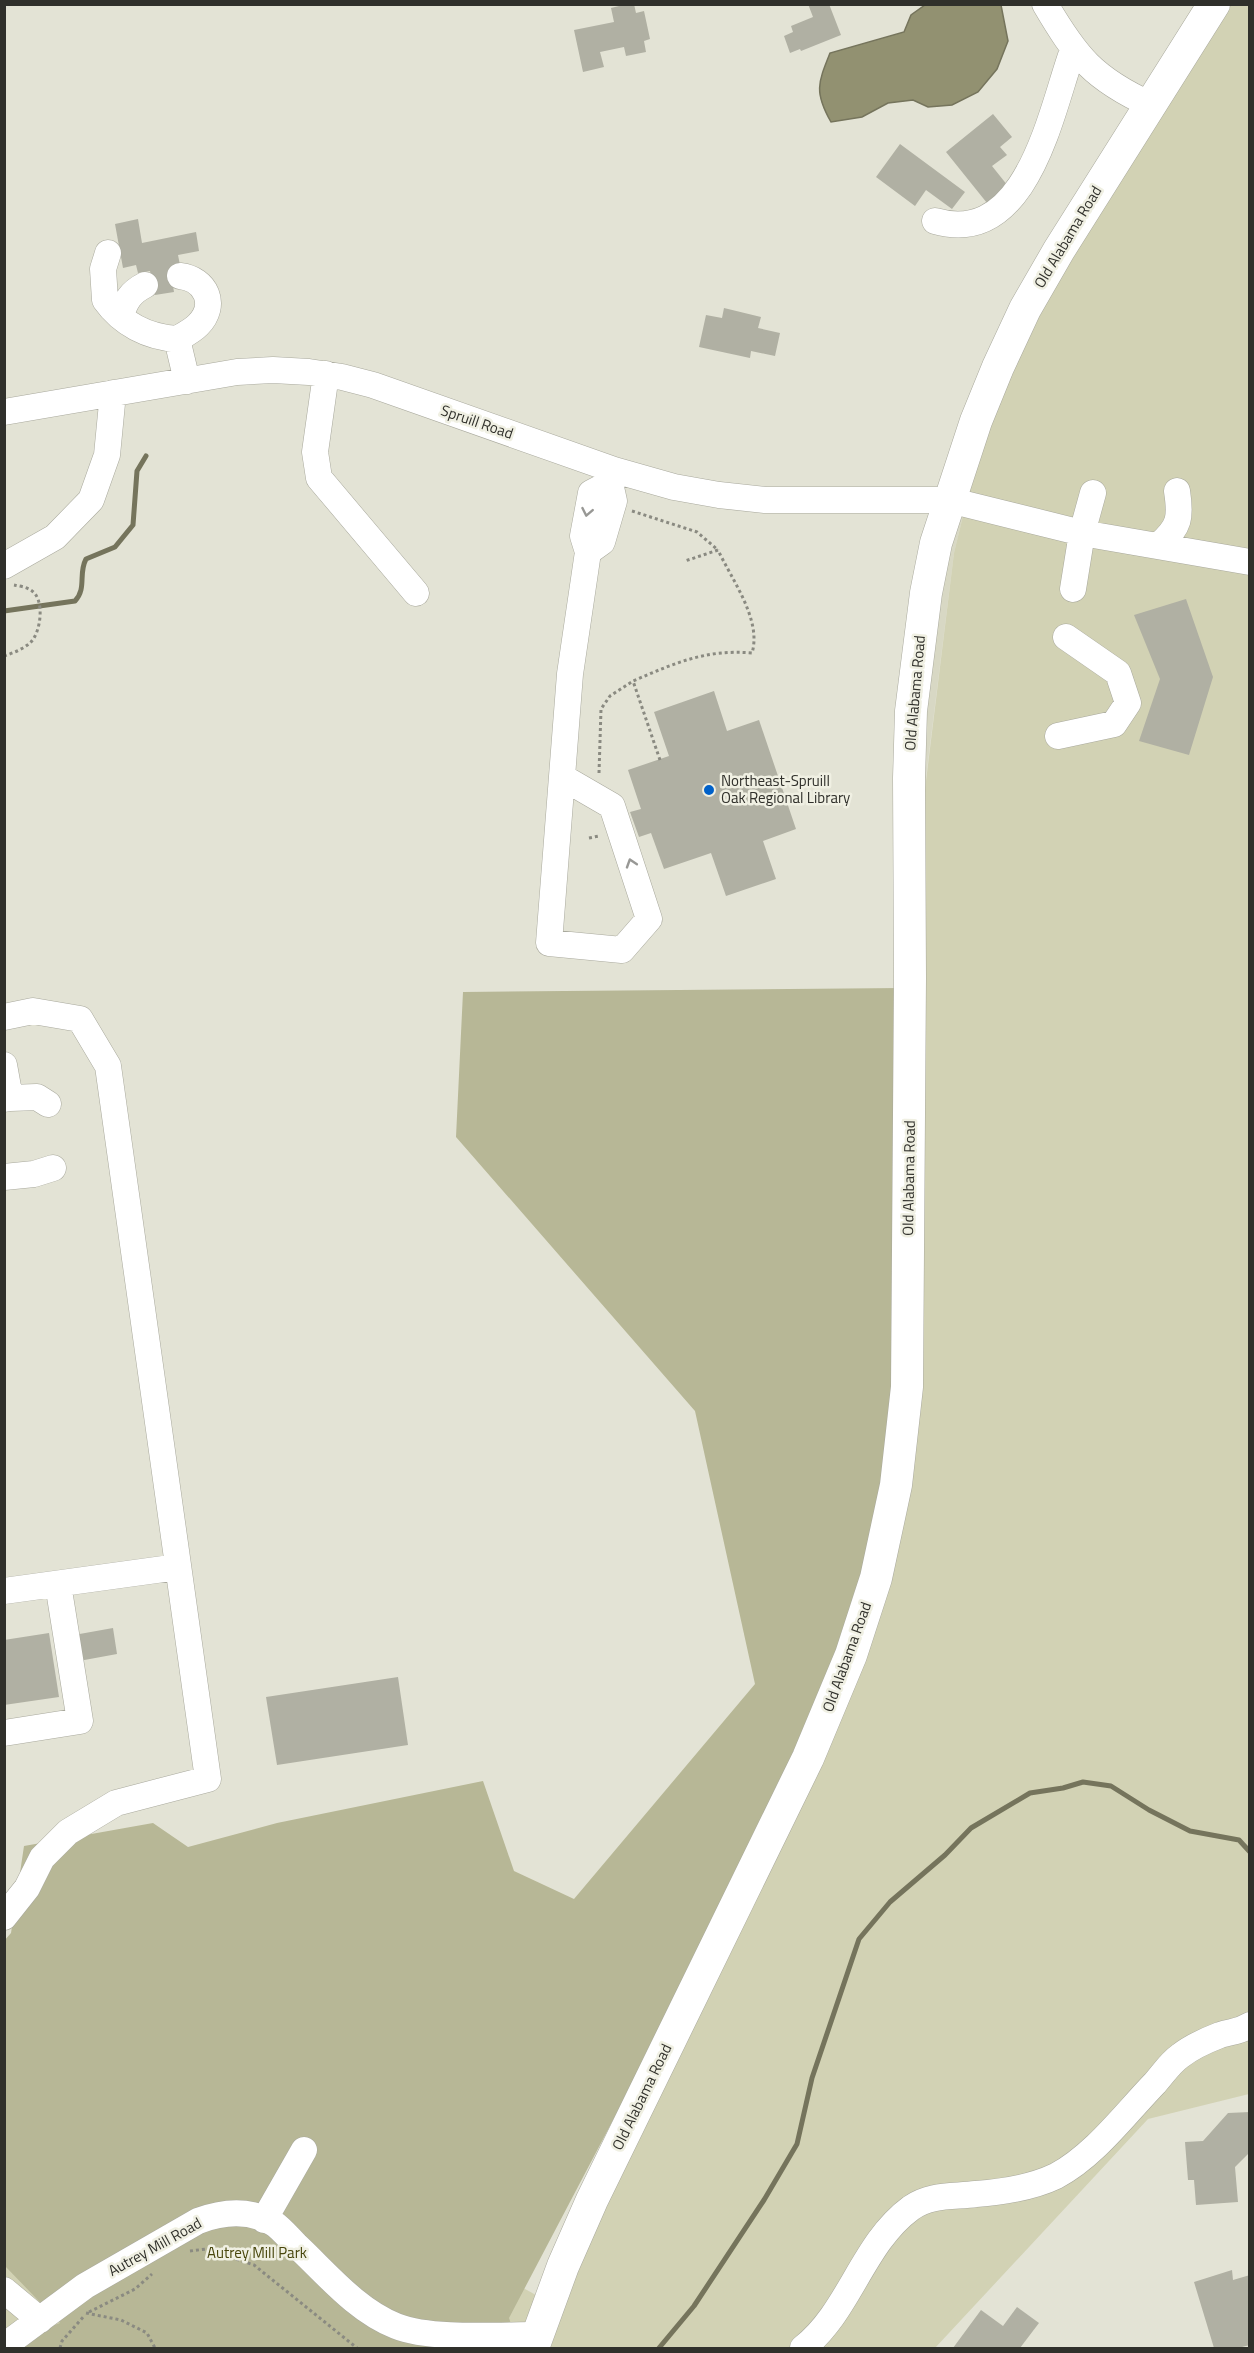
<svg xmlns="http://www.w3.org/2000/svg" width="1254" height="2353" viewBox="0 0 1254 2353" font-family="'Titillium Web',sans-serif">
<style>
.built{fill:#d8d8c4}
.green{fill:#d2d2b4}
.forest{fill:#b7b796}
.water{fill:#929171;stroke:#75745c;stroke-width:1.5}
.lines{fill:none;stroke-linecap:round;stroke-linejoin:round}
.stream{stroke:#75745c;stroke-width:5}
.building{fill:#b0b0a3}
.minor-casing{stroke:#a9a99d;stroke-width:27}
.major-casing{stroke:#a9a99d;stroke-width:33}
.path{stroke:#8a8a81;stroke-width:3;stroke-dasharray:3 3;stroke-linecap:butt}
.minor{stroke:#fff;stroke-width:26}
.major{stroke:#fff;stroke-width:32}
.oneway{stroke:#989895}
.poi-dot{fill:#0061c9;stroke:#f0f0e3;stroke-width:2}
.labels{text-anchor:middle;stroke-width:5;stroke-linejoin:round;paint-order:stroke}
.street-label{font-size:15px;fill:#30302b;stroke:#f0f0e3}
.poi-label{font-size:15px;fill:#30302b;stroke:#f0f0e3;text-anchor:start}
.park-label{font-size:15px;fill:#48460c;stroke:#f0f0e3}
</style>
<rect width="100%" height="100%" fill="#e3e3d5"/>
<path class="built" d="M1002 355 954 553 922 809 918 721 942 492Z"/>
<path class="green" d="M1194 5H1249V2094L1148 2119 935 2348H5V2239L409 2225 545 2300 802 1791 954 553 1002 355 1125 117Z"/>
<path class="forest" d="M902 988 899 1359 882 1577 849 1671 509 2318 519 2348H5L4 2344 60 2323 5 2266 4 1941 11 1933 24 1846 153 1823 188 1847 277 1823 483 1781 514 1871 574 1899 755 1684 695 1411 456 1137 463 992Z"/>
<path class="water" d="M925 5H1001L1008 41 997 69 978 92 952 105 928 107 913 100 888 103 862 117 831 122C814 92 818 83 830 53L904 32 911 15Z"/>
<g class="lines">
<path class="stream" d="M4 611 75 601C87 588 78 574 86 559L115 547 133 525 137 471 146 456
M659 2348 694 2306 764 2200 797 2144 812 2078 859 1939 890 1902 945 1855 971 1828 1030 1793 1063 1788 1083 1782 1111 1786 1149 1810 1190 1831 1239 1840 1250 1852"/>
</g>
<path class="building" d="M627 4H634L636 13 644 11 650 39 644 41 646 52 626 56 624 47 600 52 604 67 583 72 574 30 614 22 611 8Z
M808 4H829L841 35 801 51 800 49 790 53 784 36 793 32 791 26 813 17Z
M993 114 1012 137 1000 147 1007 155 992 166 1008 186 987 203 946 152Z
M900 144 965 192 952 209 926 190 915 206 876 177Z
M138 219 142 243 196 232 199 251 178 255 180 265 170 267 174 292 155 295 150 271 138 273 136 265 123 268 115 224Z
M724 308 761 317 758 328 780 333 775 356 751 351 750 358 699 347 706 315 722 318Z
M1186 599 1213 677 1189 755 1139 741 1160 679 1134 615Z
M714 691 727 731 759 720 796 829 763 841 776 879 726 896 711 853 664 869 651 833 639 837 630 812 641 809 628 770 669 756 654 712Z
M113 1628 117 1654 79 1661 74 1635Z
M49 1633 59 1697 4 1705V1640Z
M398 1677 408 1745 277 1765 266 1697Z
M1250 2112V2152L1235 2167 1238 2202 1196 2205 1194 2180H1188L1185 2142 1203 2141 1228 2113Z
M1232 2270 1233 2280 1250 2275V2345L1238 2348H1214L1194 2282Z
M1017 2307 1039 2323 1020 2348H953L981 2310 1003 2326Z"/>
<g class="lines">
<defs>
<path id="minor" d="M1045 4C1076 57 1094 79 1151 105
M935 221C1028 248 1051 110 1073 50
M108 253 103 269 105 300C122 324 148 337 177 339L187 381
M121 316C125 301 131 292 145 285
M177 339C184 335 192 331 198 325 218 305 206 279 180 276
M326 374 315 452 319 478 416 593
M4 412 237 372 273 370 309 372 342 377 373 385 614 470 674 487 719 495 765 500H949L1082 533 1250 562
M1159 545C1180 527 1181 517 1177 491
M588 552 602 542 614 501 610 483 614 470
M4 566 55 537 91 500 107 455 113 393
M1073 589 1082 533 1093 493
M1058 736 1114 724 1128 703 1118 673 1066 637
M562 777 612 806 649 919 622 950 549 943 570 674 588 552 583 536 591 493 610 483
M4 1017 33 1011 80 1019 108 1066 208 1779 116 1803 68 1832 42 1858 27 1888 4 1917
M4 1065 10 1098 4 1099
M10 1098 37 1097 48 1104
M4 1177 34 1174 53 1168
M4 1591 178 1567
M4 1733 80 1721 58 1584
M264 2220 304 2150
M4 2290 40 2320
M4 2346 85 2286 198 2221C222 2212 249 2209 273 2223 281 2228 289 2238 296 2245 327 2274 356 2310 396 2326 431 2340 498 2335 537 2335
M803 2348C850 2311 862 2244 911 2208 931 2194 953 2197 976 2194 1003 2192 1031 2188 1056 2176 1094 2156 1125 2114 1155 2083 1163 2074 1170 2063 1180 2056 1190 2048 1207 2040 1220 2035 1232 2031 1237 2033 1250 2025"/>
<path id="major" d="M533 2348 563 2266 592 2200 808 1758 851 1655 876 1578 896 1485 907 1387 910 978 909 778 911 711 926 593 936 543 976 421 998 367 1025 309 1059 250 1214 4"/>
</defs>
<use href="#minor" class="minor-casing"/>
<use href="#major" class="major-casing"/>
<path class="path" d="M632 511 697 532 718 550 685 561
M4 656C13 653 23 649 30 643 41 633 45 600 32 591 27 587 19 586 14 585
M660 760 633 681C675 663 706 649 752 653 762 620 732 580 718 550
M599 773 601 709 610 696 633 681
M589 838 599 836
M190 2251 206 2249 254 2265 357 2348
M89 2312 135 2289 152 2274
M86 2313 121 2320 147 2333 155 2348
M60 2348 62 2341 84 2316"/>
<use href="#minor" class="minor"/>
<use href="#major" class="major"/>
</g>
<defs><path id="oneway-chevron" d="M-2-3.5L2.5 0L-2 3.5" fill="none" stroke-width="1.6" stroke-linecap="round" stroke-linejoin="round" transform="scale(1.5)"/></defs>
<g class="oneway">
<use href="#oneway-chevron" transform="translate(587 512) rotate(101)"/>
<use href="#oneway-chevron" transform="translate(631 863) rotate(-108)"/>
</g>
<circle class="poi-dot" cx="709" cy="790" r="6"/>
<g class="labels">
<g class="street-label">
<text transform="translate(1068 237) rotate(-59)" y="5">Old Alabama Road</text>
<text transform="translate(477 422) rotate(19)" y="5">Spruill Road</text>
<text transform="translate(915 693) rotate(-85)" y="5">Old Alabama Road</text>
<text transform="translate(909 1178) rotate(-89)" y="5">Old Alabama Road</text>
<text transform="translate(847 1657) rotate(-70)" y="5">Old Alabama Road</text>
<text transform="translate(642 2097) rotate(-64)" y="5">Old Alabama Road</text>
<text transform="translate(155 2247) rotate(-29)" y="5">Autrey Mill Road</text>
</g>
<g class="poi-label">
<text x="721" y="786">Northeast-Spruill<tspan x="721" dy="17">Oak Regional Library</tspan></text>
</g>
<g class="park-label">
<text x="257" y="2258">Autrey Mill Park</text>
</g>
</g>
<rect width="1254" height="2353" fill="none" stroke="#30302b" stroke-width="12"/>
</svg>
